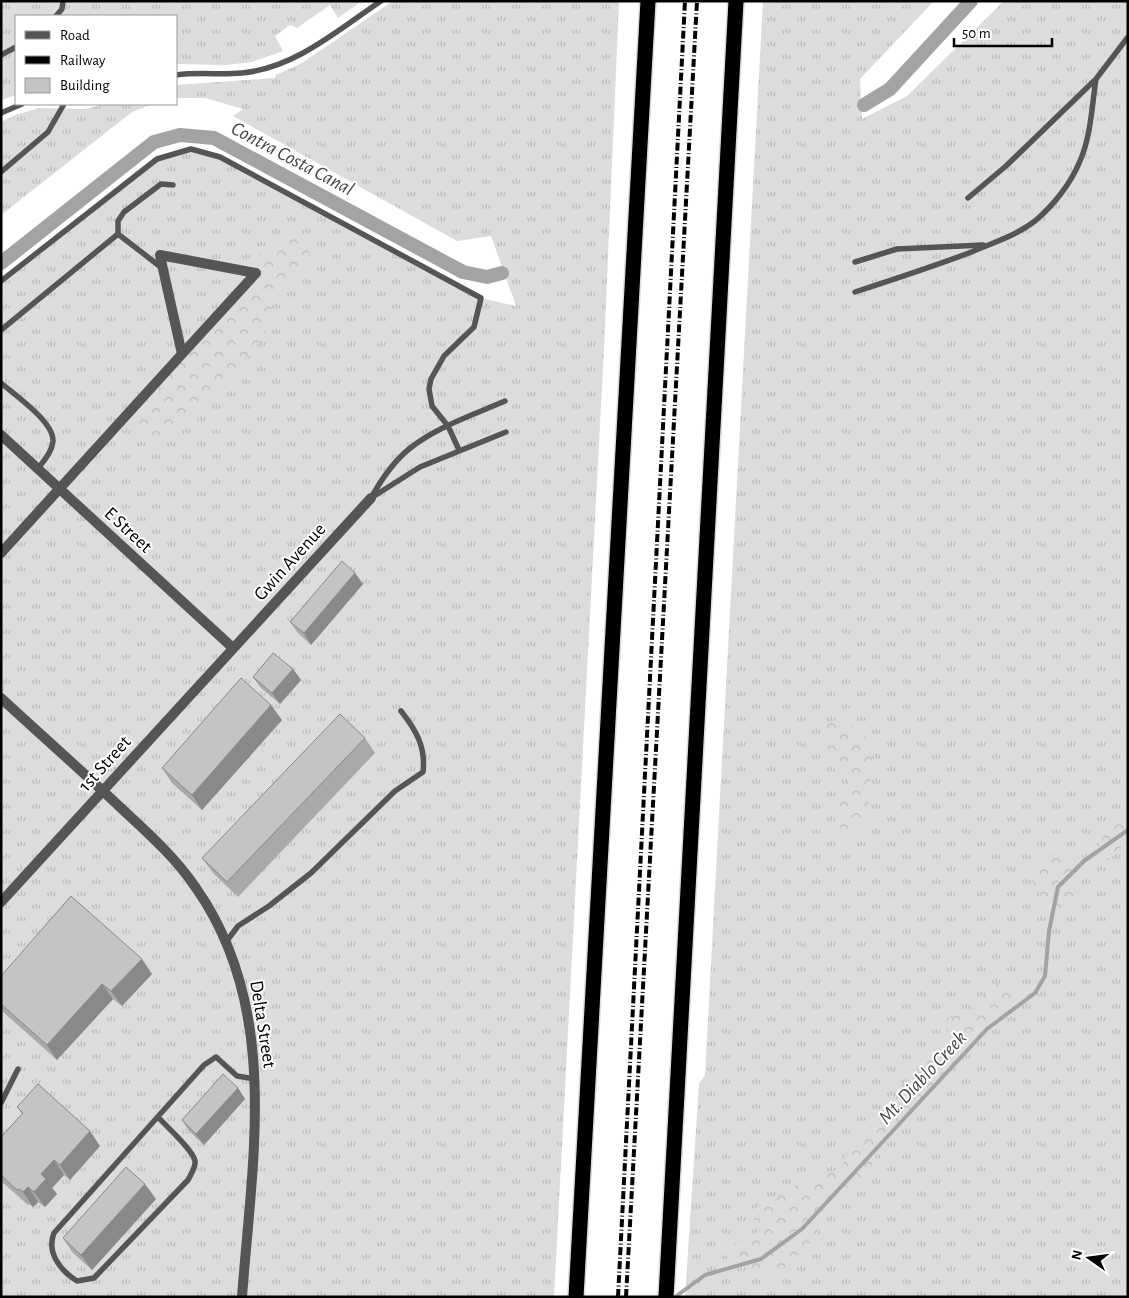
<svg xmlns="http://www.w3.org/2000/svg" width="1129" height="1298" viewBox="0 0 1129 1298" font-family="'Alegreya Sans',sans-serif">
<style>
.grass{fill:url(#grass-tufts)}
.forest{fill:url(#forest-crowns)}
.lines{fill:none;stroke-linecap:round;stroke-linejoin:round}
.stream{stroke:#a3a3a3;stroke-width:4}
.canal{stroke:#a3a3a3;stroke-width:14}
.motorway-casing{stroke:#dbdbdb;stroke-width:18}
.service{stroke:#555;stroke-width:5.5}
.minor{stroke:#555;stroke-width:10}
.motorway{stroke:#000;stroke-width:15}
.rail{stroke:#000;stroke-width:4;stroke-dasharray:8 2.5 1 2.5;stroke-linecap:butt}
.wall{fill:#a9a9a9}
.shaded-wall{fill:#898989}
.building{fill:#c4c4c4;stroke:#898989}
.labels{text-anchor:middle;stroke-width:4;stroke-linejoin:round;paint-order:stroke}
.street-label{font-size:19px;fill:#000;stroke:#fff}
.water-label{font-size:20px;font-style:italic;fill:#444;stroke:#fff}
</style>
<defs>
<pattern id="grass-tufts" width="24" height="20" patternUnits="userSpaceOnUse" patternTransform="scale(1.25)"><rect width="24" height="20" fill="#dcdcdc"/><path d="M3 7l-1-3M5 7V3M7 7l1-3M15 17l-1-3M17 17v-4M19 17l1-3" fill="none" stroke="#bbb"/></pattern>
<pattern id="forest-crowns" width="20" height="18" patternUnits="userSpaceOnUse" patternTransform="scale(1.25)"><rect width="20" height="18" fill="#dcdcdc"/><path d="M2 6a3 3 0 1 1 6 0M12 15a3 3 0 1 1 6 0" fill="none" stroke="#bbb"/></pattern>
</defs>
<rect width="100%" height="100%" fill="#fff"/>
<path class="grass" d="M1 1H362L338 18 330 5 297 28 290 25 275 36 283 51 252 62 226 65 176 64V16H16V95L1 100Z
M393 1H619L604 349 554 1297H1V285L157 159 191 149 220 157 481 298 516 306 491 236 457 241 233 116 243 109 205 98H176V85L275 78 276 75 302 63Z
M763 1H934L860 79 862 119 907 96 1004 1H1128V1297H685L699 1084 705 1075Z
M105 104H153L132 112 1 215V122L15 115 39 108 85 109Z"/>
<path class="forest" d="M303 235 311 258 277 286 265 336 222 384 158 440 127 415 256 273 261 247Z
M841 717 874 743 866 825 841 838 838 807 848 779 831 766 824 726Z
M1128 813V842L1108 861 1091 830 1115 826Z
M1058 853 1077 868 1075 904 1052 918 1044 900 1026 872Z
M996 983 1035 993 987 1029 881 1143 869 1174 827 1201 816 1237 778 1274 738 1265 715 1248 739 1243 760 1231 750 1211 807 1179 841 1168 849 1148 870 1131 895 1103 898 1087 917 1075 927 1056 945 1043 948 1019 976 1006Z"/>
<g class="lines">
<path class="stream" d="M675 1297 705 1275 761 1259 802 1229 987 1029 1035 993 1045 976 1049 931 1058 887 1084 861 1128 830"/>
<path class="canal" d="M864 105 890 89 971 1
M1 263 154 142 180 135 214 138 463 272 487 277 502 273"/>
<defs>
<path id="motorway" d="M576 1297 648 1
M666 1297 736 1"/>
</defs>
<use href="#motorway" class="motorway-casing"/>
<path class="service" d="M56 16 62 9 63 1
M1 55 16 47
M176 75C198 72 220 75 242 73 295 68 338 30 381 1
M1 113 22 104
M1 172 48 132 64 104
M968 198 1006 166 1096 79 1128 37
M118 234 162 268
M855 262 897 249 983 245
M1 281 157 159 191 149 220 157 481 298 474 327 444 356 431 379 429 389 432 406 448 426 459 450
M855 292C895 279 935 266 974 251 995 242 1017 235 1035 221 1054 205 1071 183 1080 161 1091 136 1092 105 1096 79
M1 330 118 234V221L124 212 161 184 173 185
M1 383C15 395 54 422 53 441 52 452 44 460 38 469
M505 401C473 415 436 427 409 449 393 462 381 480 371 498L420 467 506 432
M226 942 238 926 269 906 311 873 395 791 423 772C426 747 416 730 401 711
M1 1103 18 1069
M158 1117C166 1126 193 1150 195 1161 196 1167 191 1174 188 1180L94 1278 77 1281C61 1271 46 1253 54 1233L204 1065 216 1057 237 1076 255 1079"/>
<path class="minor" d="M160 255 256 273 182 354 163 269Z
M1 435 233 648
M1 553 182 354
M1 698C41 735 82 771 121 808 148 833 176 858 196 888 281 1009 252 1160 242 1297
M1 902 371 498"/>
<use href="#motorway" class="motorway"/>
<path class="rail" d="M618 1297 685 1
M626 1297 697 1"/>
</g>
<path class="wall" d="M355 573 363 584 311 645 298 633 290 622Z
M293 669 301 680 280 704 261 688 253 677Z
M282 720 202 810 172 783 162 768Z
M365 738 375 753 238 897 213 873 202 858Z
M152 974 122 1006 113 999 57 1060 1 1010V976Z
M238 1088 245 1099 204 1145 189 1131 182 1120Z
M17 1107 100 1146 70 1180 64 1175 52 1188 57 1194 45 1207 38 1202 33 1207 29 1204 28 1205 1 1181V1137L22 1114Z
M156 1199 92 1270 73 1253 63 1238Z"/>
<path class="shaded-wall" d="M355 573 363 584 311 645 304 633Z
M293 669 301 680 280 704 272 693Z
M271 705 282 720 202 810 192 795Z
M142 959 152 974 122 1006 111 991Z
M102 984 113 999 57 1060 47 1045Z
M238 1088 245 1099 204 1145 196 1134Z
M90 1131 100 1146 70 1180 60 1165Z
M54 1160 64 1175 52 1188 57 1194 45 1207 34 1192 41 1174Z
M145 1184 156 1199 92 1270 81 1255Z
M28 1187 38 1202 33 1207 23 1192Z"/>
<path class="building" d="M342 561 355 573 304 633 290 622Z
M273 653 293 669 272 693 253 677Z
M241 678 271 705 192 795 162 768Z
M340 714 365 738 227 882 202 858Z
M71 896 142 959 111 991 102 984 47 1045 1 1004V976Z
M223 1074 238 1088 196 1134 182 1120Z
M38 1084 90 1131 60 1165 54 1160 41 1174 46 1179 34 1192 28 1187 23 1192 19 1189 17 1190 1 1175V1137L23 1113 17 1107Z
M126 1167 145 1184 81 1255 63 1238Z"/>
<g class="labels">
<g class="street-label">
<text transform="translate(129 529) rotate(43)" y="7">E Street</text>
<text transform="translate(289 561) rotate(-48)" y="7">Gwin Avenue</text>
<text transform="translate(104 763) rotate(-48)" y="7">1st Street</text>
<text transform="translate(264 1024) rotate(81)" y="7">Delta Street</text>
</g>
<g class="water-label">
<text transform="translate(293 158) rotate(28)" y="7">Contra Costa Canal</text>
<text transform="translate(922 1077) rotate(-47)" y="7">Mt. Diablo Creek</text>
</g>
</g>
<rect width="1129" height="1298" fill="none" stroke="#000000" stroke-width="5"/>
<rect x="15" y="15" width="162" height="90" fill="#ffffff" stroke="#999999"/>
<rect x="25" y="31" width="25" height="8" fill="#555555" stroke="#999999"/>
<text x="60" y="40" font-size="15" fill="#000000">Road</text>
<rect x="25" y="56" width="25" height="8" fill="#000000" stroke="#999999"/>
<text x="60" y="65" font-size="15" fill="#000000">Railway</text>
<rect x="25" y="78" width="25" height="15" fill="#c4c4c4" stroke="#999999"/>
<text x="60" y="90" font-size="15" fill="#000000">Building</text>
<g transform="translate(1089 1258) rotate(284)" stroke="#ffffff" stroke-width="4" paint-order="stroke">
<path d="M0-4L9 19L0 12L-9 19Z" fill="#000000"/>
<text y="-8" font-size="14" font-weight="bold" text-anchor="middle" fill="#000000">N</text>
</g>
<path d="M954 38v8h98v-8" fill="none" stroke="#000000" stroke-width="2.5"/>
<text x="962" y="38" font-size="15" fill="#000000" stroke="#ffffff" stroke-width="4" paint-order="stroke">50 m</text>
</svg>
